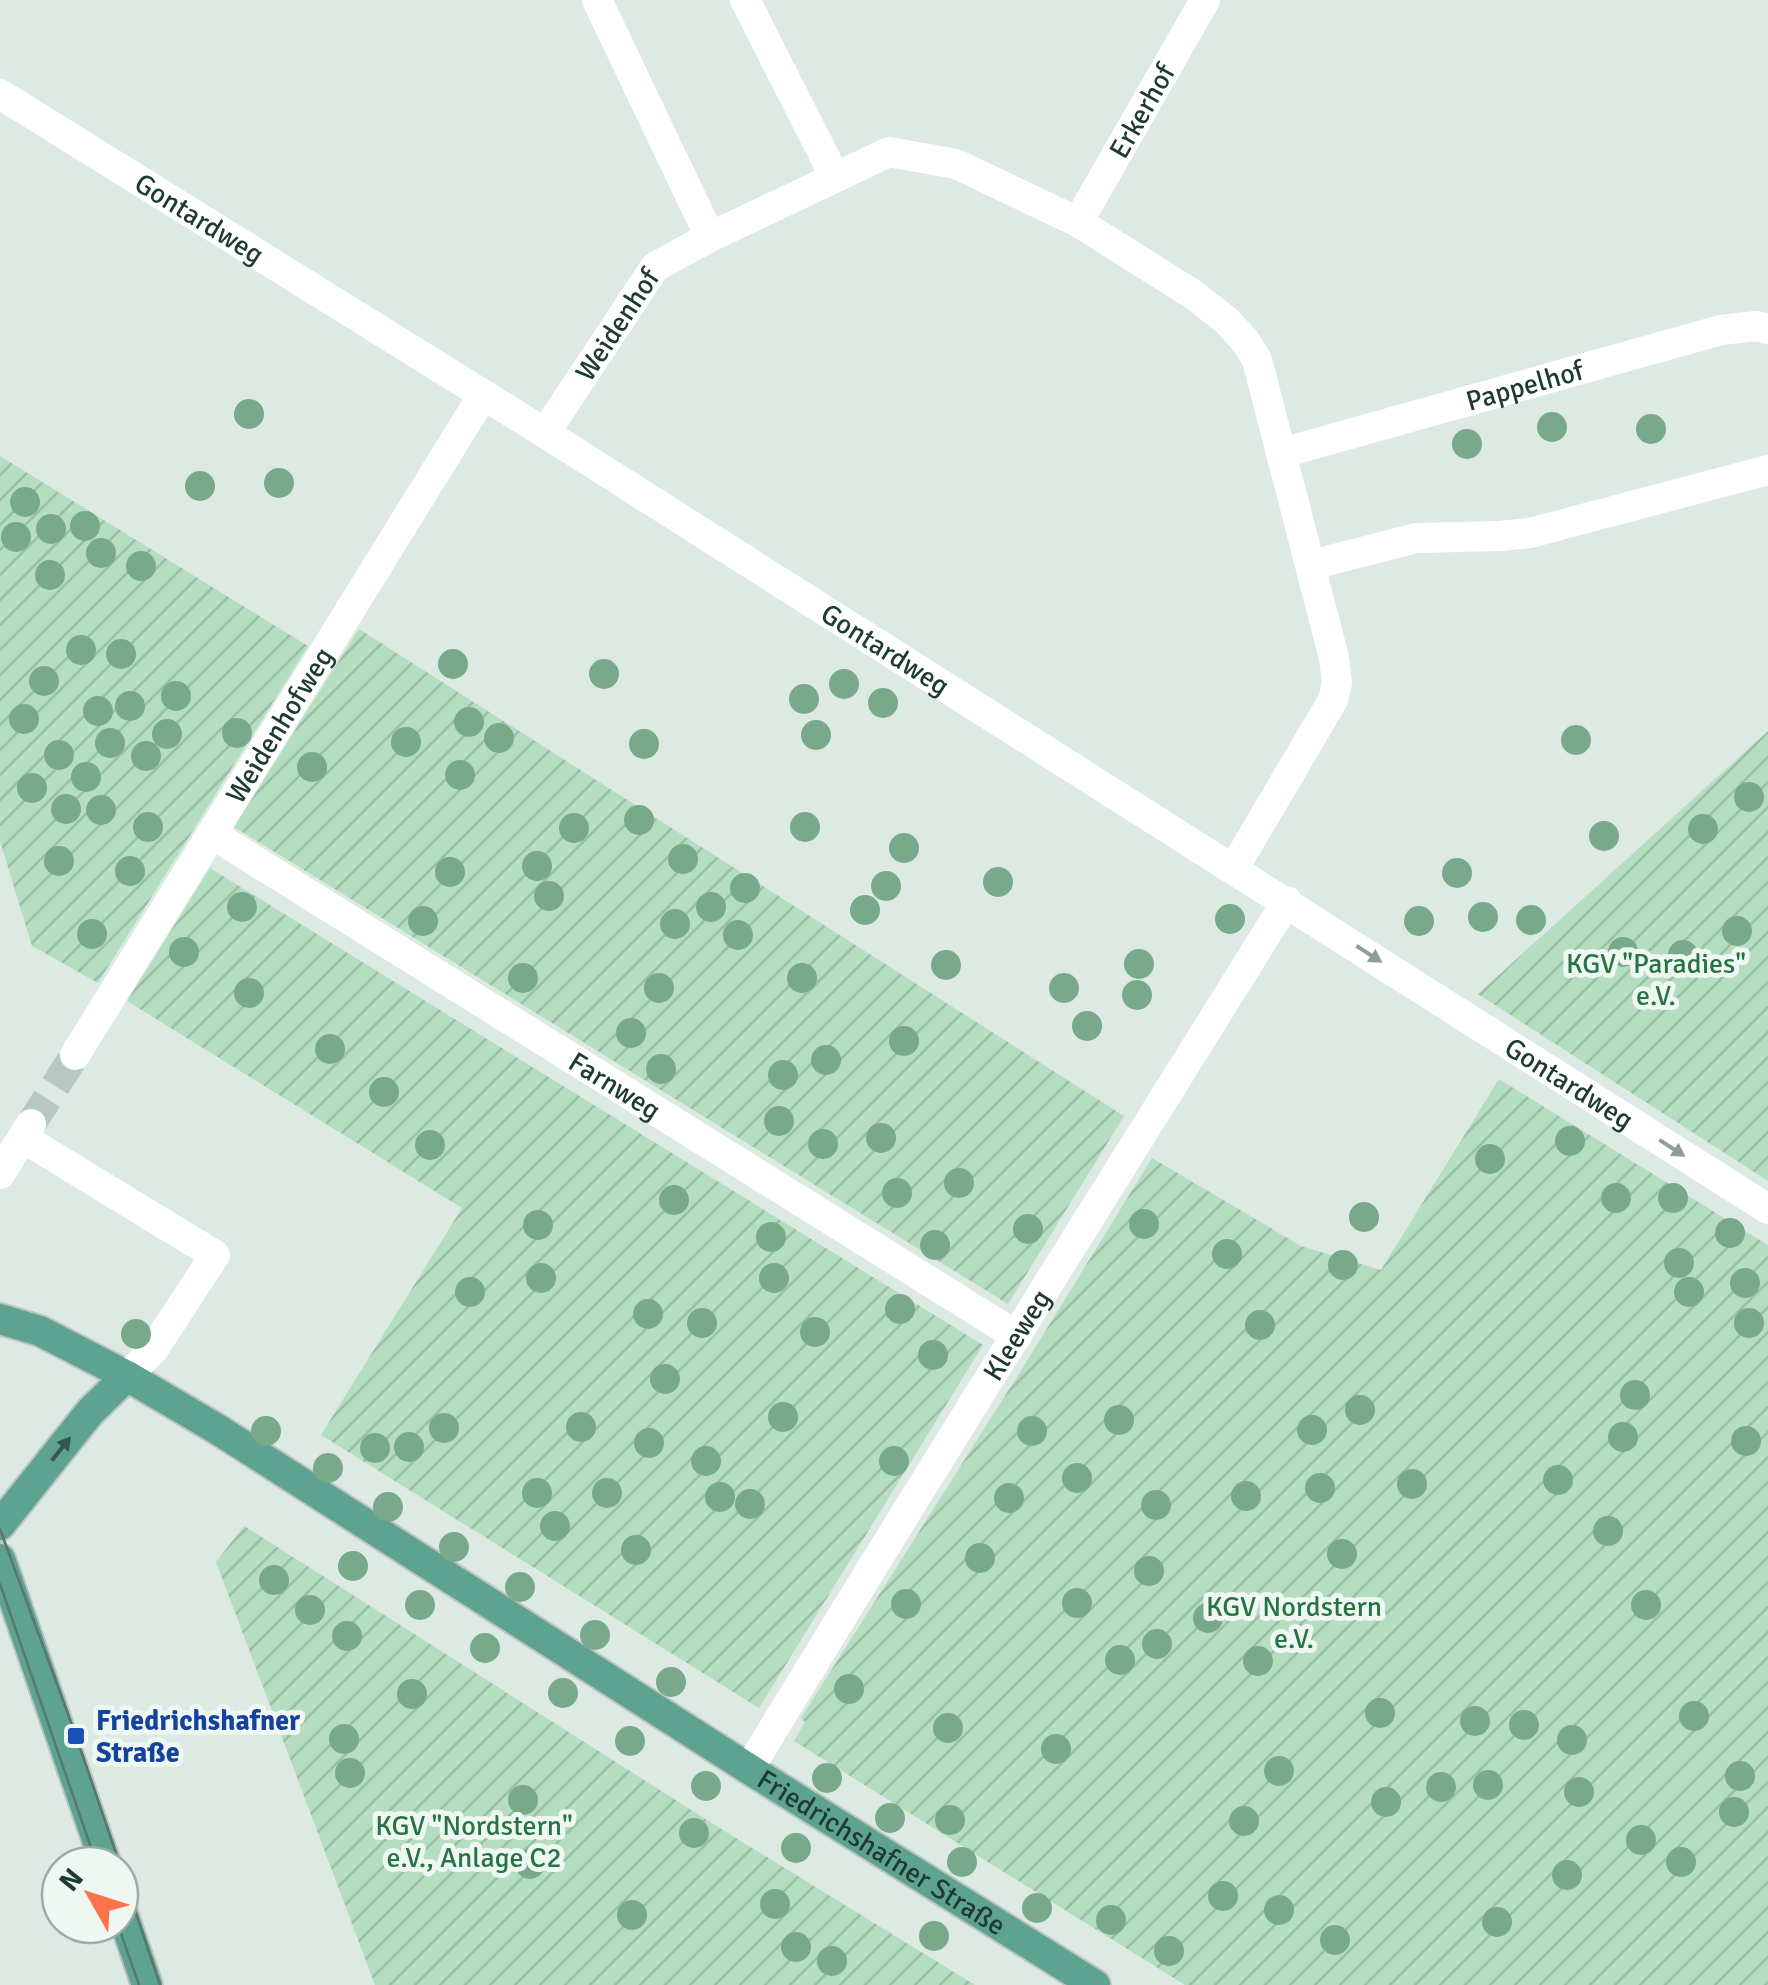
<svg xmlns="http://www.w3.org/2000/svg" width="1768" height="1985" viewBox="0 0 1768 1985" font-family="Signika,sans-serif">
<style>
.garden{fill:url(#garden-furrows)}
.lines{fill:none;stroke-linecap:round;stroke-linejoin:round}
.minor-tunnel{stroke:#b7c7c1;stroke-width:30;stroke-dasharray:30 15;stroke-linecap:butt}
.major-casing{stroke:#bcc4c2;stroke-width:34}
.minor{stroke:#fff;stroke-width:30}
.major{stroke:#5ea391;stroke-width:30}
.tram{stroke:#58776e;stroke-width:2.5}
.tree{fill:#78a98b}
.oneway{fill:#8e9d99}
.oneway2{fill:#315a4f}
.transit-dot{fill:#1a4fb4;stroke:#eef7f2;stroke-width:4}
.labels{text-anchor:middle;stroke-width:10;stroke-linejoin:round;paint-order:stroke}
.street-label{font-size:28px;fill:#1e3b33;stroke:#eef7f2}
.park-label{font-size:28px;fill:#267443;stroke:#eef7f2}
.transit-label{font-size:28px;font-weight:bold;fill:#164399;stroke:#eef7f2;text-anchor:start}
</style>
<defs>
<pattern id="garden-furrows" width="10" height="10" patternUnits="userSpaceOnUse" patternTransform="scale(2.5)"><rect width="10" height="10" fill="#b4debf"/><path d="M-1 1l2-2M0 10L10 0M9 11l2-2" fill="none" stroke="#9abfa5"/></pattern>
</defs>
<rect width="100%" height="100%" fill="#ddeae4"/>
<path class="garden" d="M0 456 308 646 98 983 32 946 0 841Z
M359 629 1124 1116 1008 1304 234 827Z
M1768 731V1181L1478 994Z
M210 868 983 1345 759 1708 321 1435 462 1208 127 1001Z
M1499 1079 1768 1245V1985H1185L794 1741 805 1722 801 1718 1022 1369 1152 1158 1301 1246 1381 1270Z
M244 1526 726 1832 975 1985H375L216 1562Z"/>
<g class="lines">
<path class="minor-tunnel" d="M31 1124 75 1055"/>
<defs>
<g id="major">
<path id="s8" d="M0 1319 40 1331 127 1376 217 1429 749 1769 1095 1985"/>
<path d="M0 1525 90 1412 127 1376"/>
<path d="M0 1559 106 1865"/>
<path d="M120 1907 147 1985"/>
</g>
</defs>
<use href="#major" class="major-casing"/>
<g class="minor">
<path d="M597 0 710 237"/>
<path d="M745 0 835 177"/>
<path id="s1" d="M0 94 545 433 1768 1209"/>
<path id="s2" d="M1078 222 1205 0"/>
<path id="s3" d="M545 433 655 267 710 237 889 152 956 164 1078 222 1194 295 1227 321 1246 342 1257 360 1334 658 1337 683 1333 700 1234 868"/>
<path id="s4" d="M1282 453 1721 330 1756 326 1768 329"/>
<path d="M1311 565 1416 538 1500 536 1530 533 1768 470"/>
<path id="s5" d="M212 834 1017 1336"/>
<path id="s6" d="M75 1055 483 395"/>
<path d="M23 1138 215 1255 153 1350 127 1376"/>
<path d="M0 1174 31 1124"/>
<path id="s7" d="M749 1769C925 1478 1107 1191 1287 901"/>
</g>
<use href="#major" class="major"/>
<path class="tram" d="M0 1529 76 1736 120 1865
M0 1584 97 1865
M120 1866 160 1985
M118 1925 139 1985"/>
</g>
<g class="tree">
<circle cx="249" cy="414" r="15"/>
<circle cx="1552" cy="427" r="15"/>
<circle cx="1651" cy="429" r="15"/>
<circle cx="1467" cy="444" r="15"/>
<circle cx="279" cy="483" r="15"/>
<circle cx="200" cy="486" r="15"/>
<circle cx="25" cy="502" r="15"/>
<circle cx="85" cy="526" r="15"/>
<circle cx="51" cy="529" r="15"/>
<circle cx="16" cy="537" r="15"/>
<circle cx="101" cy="553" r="15"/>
<circle cx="141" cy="566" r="15"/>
<circle cx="50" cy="575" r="15"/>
<circle cx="81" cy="650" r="15"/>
<circle cx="121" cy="654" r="15"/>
<circle cx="453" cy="664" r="15"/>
<circle cx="604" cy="674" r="15"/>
<circle cx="44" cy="681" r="15"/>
<circle cx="844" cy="684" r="15"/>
<circle cx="176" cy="696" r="15"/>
<circle cx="804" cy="699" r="15"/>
<circle cx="883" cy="703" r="15"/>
<circle cx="130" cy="706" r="15"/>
<circle cx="98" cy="711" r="15"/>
<circle cx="24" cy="719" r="15"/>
<circle cx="469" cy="722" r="15"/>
<circle cx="237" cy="733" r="15"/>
<circle cx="167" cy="734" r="15"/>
<circle cx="816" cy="735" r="15"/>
<circle cx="499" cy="738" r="15"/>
<circle cx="1576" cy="740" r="15"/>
<circle cx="406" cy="742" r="15"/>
<circle cx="110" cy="743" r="15"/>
<circle cx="644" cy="744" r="15"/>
<circle cx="59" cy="755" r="15"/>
<circle cx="146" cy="756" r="15"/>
<circle cx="312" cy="767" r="15"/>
<circle cx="460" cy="775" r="15"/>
<circle cx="86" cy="777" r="15"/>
<circle cx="32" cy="788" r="15"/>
<circle cx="1749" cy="797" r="15"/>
<circle cx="66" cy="809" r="15"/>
<circle cx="101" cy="810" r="15"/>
<circle cx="639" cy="820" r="15"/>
<circle cx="148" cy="827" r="15"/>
<circle cx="805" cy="827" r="15"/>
<circle cx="574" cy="828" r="15"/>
<circle cx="1703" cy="829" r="15"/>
<circle cx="1604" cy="836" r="15"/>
<circle cx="904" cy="848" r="15"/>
<circle cx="683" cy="859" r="15"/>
<circle cx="59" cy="861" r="15"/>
<circle cx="537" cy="866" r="15"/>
<circle cx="130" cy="871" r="15"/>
<circle cx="450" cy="872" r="15"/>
<circle cx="1457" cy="873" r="15"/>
<circle cx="998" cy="882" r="15"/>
<circle cx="886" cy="886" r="15"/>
<circle cx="745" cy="888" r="15"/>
<circle cx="549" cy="896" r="15"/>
<circle cx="242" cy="907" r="15"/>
<circle cx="711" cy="907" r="15"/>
<circle cx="865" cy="910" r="15"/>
<circle cx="1483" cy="917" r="15"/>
<circle cx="1230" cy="919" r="15"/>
<circle cx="1531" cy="920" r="15"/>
<circle cx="423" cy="921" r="15"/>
<circle cx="1419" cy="921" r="15"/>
<circle cx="675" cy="924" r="15"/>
<circle cx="1737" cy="931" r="15"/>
<circle cx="92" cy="934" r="15"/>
<circle cx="738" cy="935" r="15"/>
<circle cx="184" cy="952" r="15"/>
<circle cx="1623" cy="952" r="15"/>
<circle cx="1683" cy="955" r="15"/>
<circle cx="1139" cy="964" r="15"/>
<circle cx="946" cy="965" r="15"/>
<circle cx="523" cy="978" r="15"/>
<circle cx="802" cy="978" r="15"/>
<circle cx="659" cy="988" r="15"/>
<circle cx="1064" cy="988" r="15"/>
<circle cx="249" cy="993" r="15"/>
<circle cx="1137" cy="995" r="15"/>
<circle cx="1087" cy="1026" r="15"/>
<circle cx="631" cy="1033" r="15"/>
<circle cx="904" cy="1041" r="15"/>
<circle cx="330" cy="1049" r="15"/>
<circle cx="826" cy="1060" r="15"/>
<circle cx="661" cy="1069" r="15"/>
<circle cx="783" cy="1075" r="15"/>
<circle cx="384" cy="1092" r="15"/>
<circle cx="779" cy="1121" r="15"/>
<circle cx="881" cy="1138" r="15"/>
<circle cx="1570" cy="1141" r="15"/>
<circle cx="823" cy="1144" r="15"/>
<circle cx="430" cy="1145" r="15"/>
<circle cx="1490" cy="1159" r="15"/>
<circle cx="959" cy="1183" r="15"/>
<circle cx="897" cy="1193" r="15"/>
<circle cx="1616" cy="1198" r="15"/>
<circle cx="1673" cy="1198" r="15"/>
<circle cx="674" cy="1200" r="15"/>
<circle cx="1364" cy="1217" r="15"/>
<circle cx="1144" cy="1224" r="15"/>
<circle cx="538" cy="1225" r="15"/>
<circle cx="1028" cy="1229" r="15"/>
<circle cx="1730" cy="1233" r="15"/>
<circle cx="771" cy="1237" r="15"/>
<circle cx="935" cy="1245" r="15"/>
<circle cx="1227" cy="1254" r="15"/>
<circle cx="1679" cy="1263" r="15"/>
<circle cx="1343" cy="1265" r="15"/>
<circle cx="541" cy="1278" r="15"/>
<circle cx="774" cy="1278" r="15"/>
<circle cx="1745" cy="1283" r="15"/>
<circle cx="470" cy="1292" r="15"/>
<circle cx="1689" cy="1292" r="15"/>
<circle cx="900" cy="1309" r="15"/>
<circle cx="648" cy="1314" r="15"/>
<circle cx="702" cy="1323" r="15"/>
<circle cx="1749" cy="1323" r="15"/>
<circle cx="1260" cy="1325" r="15"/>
<circle cx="815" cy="1332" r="15"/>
<circle cx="136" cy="1334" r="15"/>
<circle cx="933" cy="1355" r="15"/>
<circle cx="665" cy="1379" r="15"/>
<circle cx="1635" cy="1395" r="15"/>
<circle cx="1360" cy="1410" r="15"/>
<circle cx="783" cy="1417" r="15"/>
<circle cx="1119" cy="1420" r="15"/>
<circle cx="581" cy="1427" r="15"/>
<circle cx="444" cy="1428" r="15"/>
<circle cx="1312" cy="1430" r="15"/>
<circle cx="266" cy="1431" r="15"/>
<circle cx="1032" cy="1431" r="15"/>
<circle cx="1623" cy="1437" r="15"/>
<circle cx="1746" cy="1441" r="15"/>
<circle cx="649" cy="1443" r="15"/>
<circle cx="409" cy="1447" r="15"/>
<circle cx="375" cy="1448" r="15"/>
<circle cx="706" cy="1461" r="15"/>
<circle cx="894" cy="1461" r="15"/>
<circle cx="328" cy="1468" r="15"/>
<circle cx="1077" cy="1478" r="15"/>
<circle cx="1558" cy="1480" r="15"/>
<circle cx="1412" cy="1484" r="15"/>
<circle cx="1320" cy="1488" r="15"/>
<circle cx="537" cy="1493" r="15"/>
<circle cx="607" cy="1493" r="15"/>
<circle cx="1246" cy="1496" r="15"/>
<circle cx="720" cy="1497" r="15"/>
<circle cx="1009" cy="1498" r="15"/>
<circle cx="750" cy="1504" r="15"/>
<circle cx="1156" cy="1505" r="15"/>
<circle cx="388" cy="1507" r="15"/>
<circle cx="555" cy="1526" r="15"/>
<circle cx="1608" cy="1531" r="15"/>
<circle cx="454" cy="1547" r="15"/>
<circle cx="636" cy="1550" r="15"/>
<circle cx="1342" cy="1554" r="15"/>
<circle cx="980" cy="1558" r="15"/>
<circle cx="353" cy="1566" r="15"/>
<circle cx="1149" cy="1571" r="15"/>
<circle cx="274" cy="1580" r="15"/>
<circle cx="520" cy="1587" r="15"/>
<circle cx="1077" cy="1603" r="15"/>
<circle cx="906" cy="1604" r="15"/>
<circle cx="420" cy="1605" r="15"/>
<circle cx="1646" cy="1605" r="15"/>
<circle cx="310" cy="1610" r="15"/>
<circle cx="1208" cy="1618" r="15"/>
<circle cx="595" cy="1635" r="15"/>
<circle cx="347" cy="1636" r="15"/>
<circle cx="1157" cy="1644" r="15"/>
<circle cx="485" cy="1648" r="15"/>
<circle cx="1120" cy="1660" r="15"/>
<circle cx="1258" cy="1661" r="15"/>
<circle cx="671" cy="1682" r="15"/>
<circle cx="849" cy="1689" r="15"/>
<circle cx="563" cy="1693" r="15"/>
<circle cx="412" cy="1694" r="15"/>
<circle cx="1380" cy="1713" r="15"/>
<circle cx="1694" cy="1716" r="15"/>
<circle cx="1475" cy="1721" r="15"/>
<circle cx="1524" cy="1725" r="15"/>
<circle cx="948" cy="1728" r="15"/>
<circle cx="344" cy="1739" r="15"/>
<circle cx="1572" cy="1740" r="15"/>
<circle cx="630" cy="1741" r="15"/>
<circle cx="1056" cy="1749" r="15"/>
<circle cx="1279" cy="1771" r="15"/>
<circle cx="350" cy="1773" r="15"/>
<circle cx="1740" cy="1776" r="15"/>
<circle cx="827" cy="1778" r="15"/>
<circle cx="1488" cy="1785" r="15"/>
<circle cx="706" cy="1786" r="15"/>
<circle cx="1441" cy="1787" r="15"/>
<circle cx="1579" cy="1792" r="15"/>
<circle cx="523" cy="1800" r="15"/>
<circle cx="1386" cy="1802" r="15"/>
<circle cx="1734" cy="1812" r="15"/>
<circle cx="890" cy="1818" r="15"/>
<circle cx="950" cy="1820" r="15"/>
<circle cx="1244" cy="1821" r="15"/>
<circle cx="694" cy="1833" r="15"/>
<circle cx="1641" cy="1840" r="15"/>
<circle cx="796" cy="1848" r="15"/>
<circle cx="962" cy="1862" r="15"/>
<circle cx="1681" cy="1862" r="15"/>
<circle cx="530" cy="1864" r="15"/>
<circle cx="1567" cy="1875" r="15"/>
<circle cx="1223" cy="1896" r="15"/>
<circle cx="775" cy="1904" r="15"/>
<circle cx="1037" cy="1908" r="15"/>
<circle cx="1279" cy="1910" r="15"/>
<circle cx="632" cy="1915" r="15"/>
<circle cx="1111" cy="1920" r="15"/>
<circle cx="1497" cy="1922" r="15"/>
<circle cx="934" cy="1936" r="15"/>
<circle cx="1335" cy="1940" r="15"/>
<circle cx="796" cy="1947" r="15"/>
<circle cx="1169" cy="1951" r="15"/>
<circle cx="832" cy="1961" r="15"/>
</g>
<defs><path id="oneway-solid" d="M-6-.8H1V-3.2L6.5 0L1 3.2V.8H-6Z" transform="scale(2.5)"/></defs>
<g class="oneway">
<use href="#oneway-solid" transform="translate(1369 954) rotate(33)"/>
<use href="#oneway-solid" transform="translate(1672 1148) rotate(33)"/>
</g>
<use class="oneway2" href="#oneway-solid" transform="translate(61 1449) rotate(-52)"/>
<rect class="transit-dot" x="66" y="1726" width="20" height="20" rx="5"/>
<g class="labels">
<g class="street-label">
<text dy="10" stroke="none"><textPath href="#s2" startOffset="128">Erkerhof</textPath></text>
<text dy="10" stroke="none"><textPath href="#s1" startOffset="235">Gontardweg</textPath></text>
<text dy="10" stroke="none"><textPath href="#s3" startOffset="130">Weidenhof</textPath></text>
<text dy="10" stroke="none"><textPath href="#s4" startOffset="252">Pappelhof</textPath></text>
<text dy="10" stroke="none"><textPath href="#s1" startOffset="1045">Gontardweg</textPath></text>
<text dy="10" stroke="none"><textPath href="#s6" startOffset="388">Weidenhofweg</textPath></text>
<text dy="10" stroke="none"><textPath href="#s1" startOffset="1855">Gontardweg</textPath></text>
<text dy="10" stroke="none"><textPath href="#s5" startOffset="475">Farnweg</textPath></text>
<text dy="10" stroke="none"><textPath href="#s7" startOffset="510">Kleeweg</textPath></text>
<text dy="10" stroke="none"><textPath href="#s8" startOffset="1032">Friedrichshafner Straße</textPath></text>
</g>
<g class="park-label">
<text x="1656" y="973">KGV "Paradies"<tspan x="1656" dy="32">e.V.</tspan></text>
<text x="1294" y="1616">KGV Nordstern<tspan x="1294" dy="32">e.V.</tspan></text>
<text x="474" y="1835">KGV "Nordstern"<tspan x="474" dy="32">e.V., Anlage C2</tspan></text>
</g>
<g class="transit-label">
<text x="96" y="1730">Friedrichshafner<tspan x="96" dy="32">Straße</tspan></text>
</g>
</g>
<g transform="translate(90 1895) rotate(309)"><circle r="48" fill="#eef7f2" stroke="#9baca6" stroke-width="2.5"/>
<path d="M0-8L18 38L0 25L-18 38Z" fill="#fc734a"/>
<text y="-15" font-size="28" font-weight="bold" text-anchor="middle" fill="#1e3b33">N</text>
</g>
</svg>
